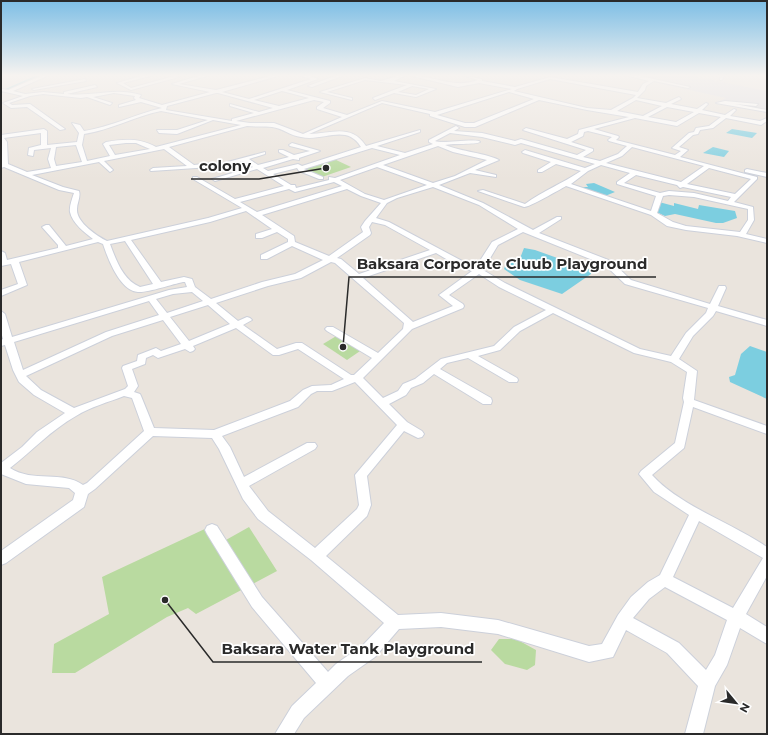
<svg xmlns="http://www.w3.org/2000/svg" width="768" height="735" viewBox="0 0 768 735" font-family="Montserrat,sans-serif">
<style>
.industrial{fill:#dedde3}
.green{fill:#b9daa0}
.water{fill:#7ccee0}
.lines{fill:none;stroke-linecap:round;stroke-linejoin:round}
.canal{fill:#7ccee0;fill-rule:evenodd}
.minor-casing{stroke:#ccd0da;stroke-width:2}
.minor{fill:#fff;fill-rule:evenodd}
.leader{fill:none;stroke:#2a2a2a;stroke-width:1.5}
.callout-dot{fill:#2a2a2a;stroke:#fff;stroke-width:1.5}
.callout-label{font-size:15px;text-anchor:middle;font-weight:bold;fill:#2a2a2a;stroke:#fff;stroke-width:3.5;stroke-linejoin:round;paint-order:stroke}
</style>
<rect width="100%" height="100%" fill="#eae4dd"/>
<path class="industrial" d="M625 76H692L767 91V113L718 102 726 98Z"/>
<path class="green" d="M334 159 351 167 319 178 299 170Z
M338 335 363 349 347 360 323 344Z
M209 527 217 545 249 527 277 571 196 614 188 608 167 617 75 673H52L54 644 109 614 102 577Z
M499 639H516L536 650 535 665 527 670 505 664 491 650Z"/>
<path class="water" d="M732 129 757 133 752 138 726 133Z
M713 147 729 151 724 157 703 153Z
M594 183 615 192 605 196 580 187H588L586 184Z
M659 202 674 206V203L698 209 699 205 735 211 737 218 723 223H716L675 214 665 216 652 210Z
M524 248 535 250 591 270V274L562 294 520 280 504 269 507 261H519Z
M750 346 767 352V399L730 382 729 377 735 375 741 354Z"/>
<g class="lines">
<path class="canal" d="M35 76H40L1 93V91Z"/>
<defs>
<path id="minor" d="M41 76H47L13 91 25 94 43 92 64 94V92L95 85 97 87 67 94C93 97 114 87 141 95L139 98 162 105 210 92 172 84 198 76H207L179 84 216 90 270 76H278L222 92 249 99 311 79 301 76H310L318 79 287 90 330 101V103L323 108 347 115 382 101 435 112 512 89 479 83 458 87 412 76C437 76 453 89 478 80L465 76 482 79V81L515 87 550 77 638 92 643 84 649 81 629 76H640L690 87 688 88 654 81 646 86 645 90 637 98 666 103 679 97 681 99 671 104 697 109 706 103 708 104 702 110 725 115 734 109 736 110 730 116 760 121 767 118V121L761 125 726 118 713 128 700 130 698 134 693 135 679 147 688 150 680 157 757 177V179L734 202 753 207 754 220 746 234 767 239V243L737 236 686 230 667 226 651 215 566 186C559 190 528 208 524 207L478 191 483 190 525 204C543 191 563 183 581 171L556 164 542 172H538V170L551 162 523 153 522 152 525 150 585 168 595 164 521 143 515 145 482 137 450 133 435 141C442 144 467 139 479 141L480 142C475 145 453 143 445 145 459 151 489 154 499 160L475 170 496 175V177L470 173 439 185 483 203 533 230 557 217H561V219L539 233 611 261 631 280 710 304 719 286H725L726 288 718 306 767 320V326L716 311 713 316 693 336 679 359 697 371 694 400 767 426V434L693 407 684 448 652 475C680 506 732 523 767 547V576L746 614 767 627V644L740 628 727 665 715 686 703 734H685L698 686 667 653 626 630 613 657 589 662 498 634 441 627 399 629 375 657 348 676 304 718 294 734H275L292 706 316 683 252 607 207 534 205 530 207 526 212 524 217 526 262 597 328 672 336 664 363 645 384 623 311 560 258 519 243 499 219 449 212 438 153 436 95 489 88 494 84 507 6 563 1 565V551L73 500 75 493 69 488 26 484 1 474V463L22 447 37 432 65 413 34 395 19 382 13 370 5 345 1 346V340L3 339 1 332V311L5 314 12 337 169 290 187 287 185 282H183C173 284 147 293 138 292 120 291 108 259 103 244L98 242 19 262 27 285 1 296V290L18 284 11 264 1 266V251L5 253 7 260 58 248V245L42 227 46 225H49L66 246 93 239C85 233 72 223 70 212 69 207 72 199 74 193L59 190 4 167 1 168V135L44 129 47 131V145L77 142 79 133 72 123 80 125 84 131C111 127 136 114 162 108L141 102 119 107V105L136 100 134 98 135 96 114 93 93 97 112 103 110 105 87 97 81 98 43 94 30 96 9 103 12 105 30 104 65 129 60 130 27 107 11 108 3 103 23 96 1 91V89L8 90ZM550 79 636 95 633 98 611 110 587 108 514 91 517 89ZM282 91 309 98 279 106 254 100ZM509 92 534 99 474 123H465L437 115ZM216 93H218L273 108 259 112 230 104V106L254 113 232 119V121L166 110 167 106ZM314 100 324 102 317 107V109L342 117 303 134 274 123H250L236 121ZM539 100 587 110 629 117 579 130 578 134 567 139 526 128 523 130 586 150 577 155 521 139 515 141 482 133 454 131 459 128 456 126 429 140V142L433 144 405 153 377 146 420 132V130L366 146C351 123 331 134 309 134L382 103 430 114V116L465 127H475ZM636 100 662 106 643 116 617 111ZM667 107 694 112 676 122 648 117ZM161 111 208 120 177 130H157L159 133 177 134 213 120 241 125 156 147C139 138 125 139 106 142L103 144 110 156 87 161 82 145 84 134C111 130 135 116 161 111ZM699 113 721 117 709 126 696 128 694 132 689 133 672 148 681 151 675 155 616 140 619 137 618 136 594 129 635 118 677 126ZM247 126C256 127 264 126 272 127 282 128 291 136 301 137 324 142 346 123 361 147L302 166 298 164 268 171 263 168 293 159 299 160V158L320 151 292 143 289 145 290 146 310 151 294 155 283 150H279V152L289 157 258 165 249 159 265 154V152L220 164 211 163 194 165 169 147ZM588 131 612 137 608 140 609 141 627 146 618 154 600 161 583 157 593 151V149L571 142 583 136 584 132ZM41 133V145L29 148 28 155 33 156 34 150 51 148 48 159 51 168 27 172 8 164 7 142 4 138ZM126 143H136L150 149 115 155 109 145ZM76 145 82 162 56 166 54 159 56 147ZM438 146 453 152 487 160 455 176 433 183 383 165ZM632 147 704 166 681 182 606 163 622 156ZM372 148 400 155 335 178 329 177V180L296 188 295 185H291L273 174 297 168 299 171 319 179H323V177L304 169ZM164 149 187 166 153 168 150 170 151 171 211 167 220 168 243 161 253 167 212 179 215 181 257 169 284 186 235 199 197 177H193V179L242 208 208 218 107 241C97 236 76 222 77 209 77 203 81 197 79 191L63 187 32 175 99 162 110 172 113 170 104 161ZM601 165 630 173 617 182V184L656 196 651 211 571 184 588 171ZM377 167 427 185 384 200 365 194 340 180ZM709 168 751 179 735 194 687 184ZM636 175 677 185 680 188 683 187 731 197 728 201 694 193 669 191 660 193 624 183ZM334 182 342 186 257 212 240 202 289 189 295 192ZM433 187 479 205 518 229 492 242 476 267 464 262 389 222 376 218 387 203 397 198ZM347 189 361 196 381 203 365 221 361 227 363 232 329 256 295 242 294 236 262 215ZM669 195 694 197 748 209V220L740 232 686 226 673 222 657 213 663 196ZM246 211 272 229 256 234V238H262L277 232 288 239V242L261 255V259H267L292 246 323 260 295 274 262 282 211 299 195 287 192 279 184 277 161 282 131 240 210 222ZM372 222 385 225 430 250 359 274 341 259 337 258 370 235 371 233 369 227ZM523 232 605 265 625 284 708 308 706 313 686 333 671 356 640 349 505 283 483 270 498 245ZM125 241 153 284 140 287C123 280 116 260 110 244ZM436 253 458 266 472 271 439 295 453 306 413 322 363 278ZM331 262 335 263 404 323 403 329 378 353 333 327H327L325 329 327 331 372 358 354 375H351L302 343H296L277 349 243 325 252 320 250 318 247 317 238 321 216 303 268 286 301 278ZM479 274 499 287 546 310 514 327 494 346 441 359 415 379 403 384 398 391 383 398 363 378 412 329 463 308 464 306 463 304 449 295ZM192 292 203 301 167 313 156 299 173 294ZM149 301 159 315 106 332 23 370 14 342ZM208 305 230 324 189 341 170 317ZM553 313 634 353 671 362 687 372 683 398 684 402 675 443 641 471 639 474 654 492 689 515 660 575 648 582 631 597 618 615 602 644 589 646 498 620 441 613 398 615 326 556 367 516 371 505 367 476 404 431 418 438 422 437 424 434 422 431 407 422 389 404 406 395 411 388 423 383 434 374 483 404H491L492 401 491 398 440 369 447 363 468 358 509 382H517L518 380 517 378 478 356 500 350 520 331ZM163 320 181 344 161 351 156 348 138 355 137 361 123 366 122 368 128 386 125 389 74 408 41 390 26 376 112 336ZM236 328 273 355H279L298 349 344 379 331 385 312 386 303 390 290 401 214 430 154 428 141 396 140 394 134 392 138 386 132 369 145 364 146 358 153 355 158 358 185 349 190 352 193 351 195 349 193 346ZM355 382 397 425 355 475 359 505 357 509 315 548 268 511 249 486 315 449 317 446 315 443H307L244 477 230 447 222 436 298 407 311 394 317 391H332ZM124 396 132 398 144 431 87 483 83 485C63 470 33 483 10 468 32 451 51 430 76 416 90 407 109 402 124 396ZM699 521 763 558 733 608 673 577ZM665 587 727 620 715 655 706 670 679 643 633 618 649 599Z
M141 76H150L123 83 131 88 174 76 179 77 131 90 117 83Z
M335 76H342L312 87 308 86Z
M397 76H404L394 81 436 89 416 97 394 93 375 100 373 98 407 85 365 80 327 92 352 98V100L320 92 365 78 381 81ZM412 86 429 89 416 95 398 92Z
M720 76H724L722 80H720Z
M85 79 86 81 34 90 32 89Z
M725 101 758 104 756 106 735 104 767 110V112L716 103Z
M747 169 767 173V177L745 172V170Z"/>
</defs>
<use href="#minor" class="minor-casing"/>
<use href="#minor" class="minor"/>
</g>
<linearGradient id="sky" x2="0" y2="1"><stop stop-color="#7dbee5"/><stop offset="0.42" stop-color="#f6f3f0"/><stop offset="1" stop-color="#f6f3f0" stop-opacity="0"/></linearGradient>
<rect width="768" height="179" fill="url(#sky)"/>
<path class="leader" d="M326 168L259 179H191M343 347L349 277H656M165 600L213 662H482"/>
<g class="callout-dot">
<circle cx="326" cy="168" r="4"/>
<circle cx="343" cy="347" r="4"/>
<circle cx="165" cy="600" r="4"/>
</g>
<g class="callout-label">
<text x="225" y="171">colony</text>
<text x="502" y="269">Baksara Corporate Cluub Playground</text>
<text x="348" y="654">Baksara Water Tank Playground</text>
</g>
<rect width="768" height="735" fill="none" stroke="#2a2a2a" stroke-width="4"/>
<g transform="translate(736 703) rotate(119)" stroke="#ffffff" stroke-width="3" paint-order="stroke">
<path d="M0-3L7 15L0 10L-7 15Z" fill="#2a2a2a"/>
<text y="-6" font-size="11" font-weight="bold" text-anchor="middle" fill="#2a2a2a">N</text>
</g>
</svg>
